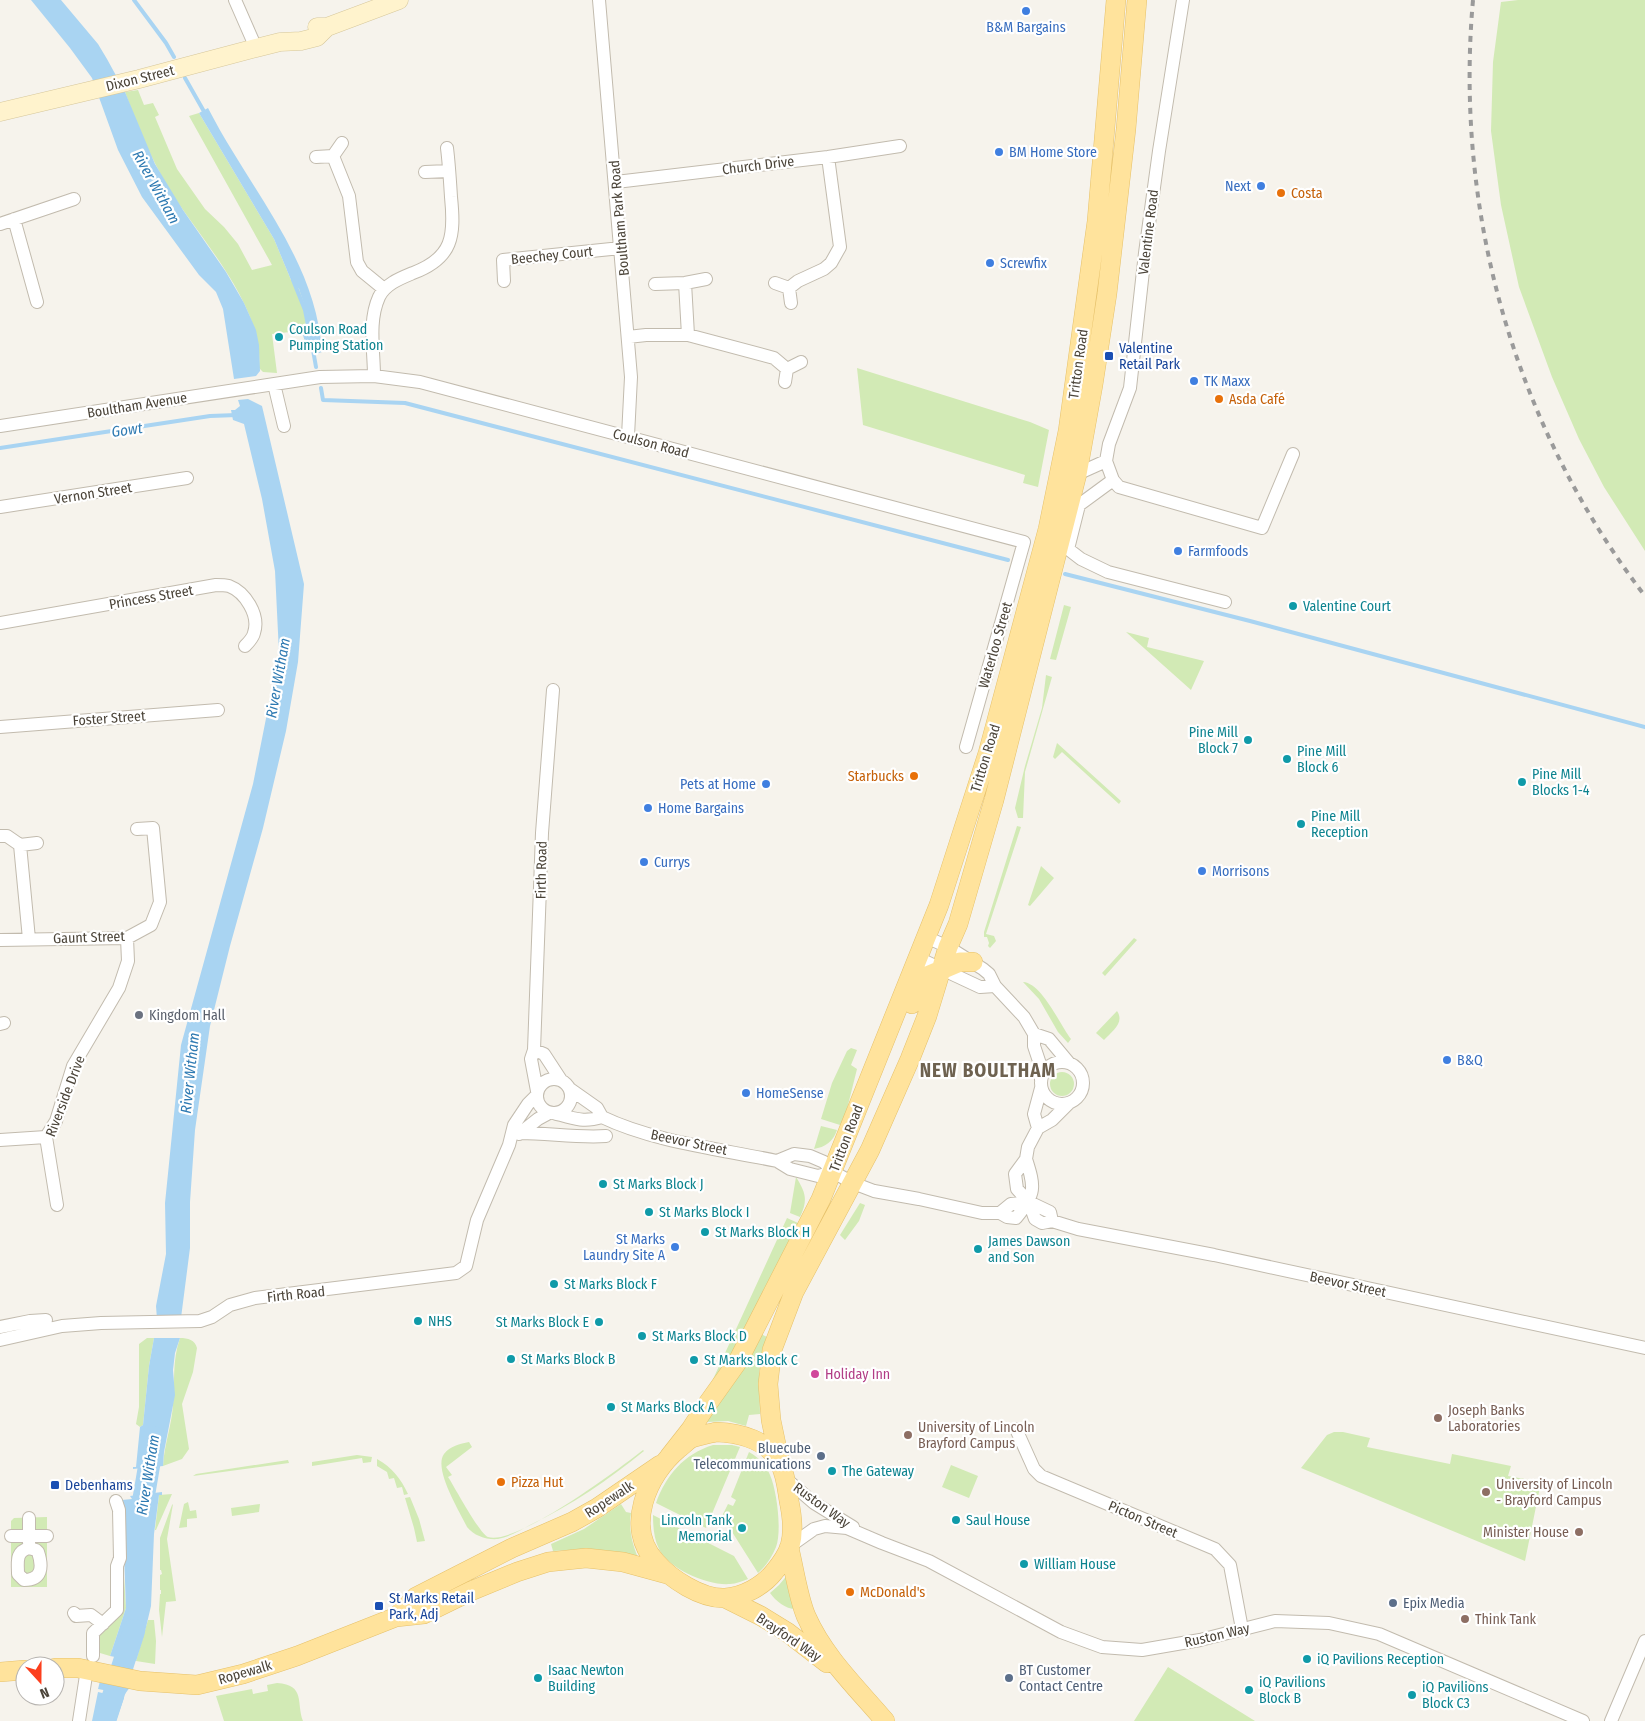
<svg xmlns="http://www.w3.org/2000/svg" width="1645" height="1721" viewBox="0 0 1645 1721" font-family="'Fira Sans Condensed',sans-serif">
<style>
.green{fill:#d2eab5}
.water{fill:#a9d4f2}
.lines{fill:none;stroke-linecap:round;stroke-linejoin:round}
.stream{stroke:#a9d4f2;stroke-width:4}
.river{stroke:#a9d4f2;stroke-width:22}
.street-casing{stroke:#c2bbae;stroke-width:14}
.secondary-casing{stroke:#d6c79b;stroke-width:19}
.primary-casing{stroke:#e6c16a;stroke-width:20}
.street{stroke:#fff;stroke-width:12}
.secondary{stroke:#fff3cd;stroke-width:18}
.primary{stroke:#ffe39c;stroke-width:19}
.rail{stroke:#9a9a9a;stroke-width:4;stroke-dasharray:6 6;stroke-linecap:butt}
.shop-dot{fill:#3f7fe0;stroke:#fff;stroke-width:2}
.food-dot{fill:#e8710a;stroke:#fff;stroke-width:2}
.culture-dot{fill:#0f9aa8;stroke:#fff;stroke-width:2}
.transit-dot{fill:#1a4fb4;stroke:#fff;stroke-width:2}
.worship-dot{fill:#6b7280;stroke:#fff;stroke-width:2}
.hotel-dot{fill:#d1479c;stroke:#fff;stroke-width:2}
.education-dot{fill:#8d6e63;stroke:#fff;stroke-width:2}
.service-dot{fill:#5c6f8a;stroke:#fff;stroke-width:2}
.labels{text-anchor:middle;stroke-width:4.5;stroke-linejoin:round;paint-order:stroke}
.shop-label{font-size:14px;fill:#366cbe;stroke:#fff;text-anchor:start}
.street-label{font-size:14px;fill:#4b4439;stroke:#fff}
.food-label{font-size:14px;fill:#c56008;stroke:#fff;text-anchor:start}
.culture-label{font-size:14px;fill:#0d838f;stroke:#fff;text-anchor:start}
.transit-label{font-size:14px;fill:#164399;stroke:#fff;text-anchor:start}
.worship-label{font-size:14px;fill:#5b616d;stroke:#fff;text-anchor:start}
.hotel-label{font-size:14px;fill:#b23c85;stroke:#fff;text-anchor:start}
.education-label{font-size:14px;fill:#785e54;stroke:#fff;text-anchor:start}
.service-label{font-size:14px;fill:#4e5e75;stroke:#fff;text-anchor:start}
.water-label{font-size:15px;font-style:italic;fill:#2e7ab2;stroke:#fff}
.district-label{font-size:19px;font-weight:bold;letter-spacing:1px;fill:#6e6250;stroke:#fff}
</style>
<rect width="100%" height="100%" fill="#f6f3ec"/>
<path class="green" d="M1518 0H1645V551L1604 487 1579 439 1552 377 1519 287 1501 205 1491 131 1493 62 1501 2Z
M138 90 144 105 153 103 159 115 155 117 177 169 205 209 224 227 238 244 252 270 272 265 189 116 199 113 274 239 291 280 299 289 308 316 306 326 308 330 272 334 277 373 263 372 259 368C265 306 198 237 168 187 150 157 137 124 125 92Z
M857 368 1030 422 1049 430 1038 487 1023 483 1025 475 863 425Z
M1064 605 1071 607 1056 660 1050 659Z
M1126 632 1149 638 1147 647 1204 661 1191 690Z
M1046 675 1052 677 1025 772 1023 818H1018L1015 808 1025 766 1042 708Z
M1057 743 1121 801 1119 804 1062 752 1055 759 1053 757Z
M1017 826 1021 827 986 934 994 936 996 941 990 948 988 946 989 943 987 937H984V932Z
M1041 866 1054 878 1030 906 1028 905Z
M1134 938 1137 940 1105 976 1102 973Z
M1023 982C1042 983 1060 1025 1071 1039L1068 1043 1058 1032 1039 999Z
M1117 1011C1125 1023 1112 1031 1104 1040L1096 1033Z
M851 1048 857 1050 851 1065 857 1069 846 1113 840 1125 821 1119 832 1083 847 1051Z
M1050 1084a12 12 0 1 1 24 0a12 12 0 1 1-24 0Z
M821 1126 837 1130C833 1142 825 1147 814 1149Z
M796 1177C806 1193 808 1200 800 1217L790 1213Z
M860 1203 865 1205 859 1221 845 1240 840 1235Z
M787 1218 798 1223 729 1362 709 1388Z
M761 1334 767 1337 759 1372 760 1414 749 1415 746 1426 728 1421 707 1422 704 1419Z
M147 1338H154L149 1366 143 1425 140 1427 136 1424 139 1407V1344Z
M180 1338C188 1338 195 1340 197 1348L193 1372 182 1404 189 1449 182 1459 163 1466C164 1445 172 1425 173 1404 175 1380 172 1361 180 1338Z
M1334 1432H1343L1370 1438 1367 1447 1450 1464 1452 1454 1511 1466 1508 1476 1541 1482 1525 1561 1301 1468 1327 1435Z
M469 1442 472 1447 446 1467 452 1475 448 1477 450 1480C456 1490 480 1534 488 1537 516 1546 619 1469 643 1450L644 1451C608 1480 572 1505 530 1525 521 1530 509 1537 498 1539 487 1540 474 1536 467 1527 460 1512 433 1469 444 1454 450 1446 460 1444 469 1442Z
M713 1445H732L740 1447 706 1528 656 1503C666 1475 684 1454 713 1445Z
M749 1452C758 1457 766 1465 770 1475 777 1491 782 1531 776 1547 772 1557 766 1566 758 1573L722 1516 728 1504 733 1506 736 1500 731 1497Z
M357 1455 372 1457 371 1462 363 1463 362 1458 312 1466V1462Z
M377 1459C392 1467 401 1479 408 1494L404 1495 402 1487 397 1488 394 1478 389 1479 387 1472 377 1466Z
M288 1460 289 1463 193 1476 196 1474Z
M951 1465 978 1476 969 1498 942 1487Z
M172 1494 156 1530H155L159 1495Z
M410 1497 419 1519 425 1541 417 1542 414 1528 405 1498Z
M188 1502 190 1511 196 1510 197 1518 187 1519V1527L179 1528 184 1504Z
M173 1504 167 1539 176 1601 166 1602 162 1637 159 1610 160 1594H161V1590H160V1575L162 1574 161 1570H160V1538L172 1505Z
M260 1504 259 1512 232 1516 231 1508Z
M621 1504 626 1512 631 1513C628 1530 633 1547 640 1562L587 1549 553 1551 551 1544 584 1529Z
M653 1515 734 1556 748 1579C742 1581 736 1584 730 1584 708 1586 669 1569 659 1549 654 1539 653 1527 653 1515Z
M47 1517V1587H11V1521L14 1518Z
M123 1561 126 1608 110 1656 100 1653 99 1634 120 1614Z
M789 1573 796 1609C785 1609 776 1601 770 1593L779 1585Z
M148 1620H154L156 1641 155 1664 136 1661Z
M1168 1667 1255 1721H1134Z
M277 1683C306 1685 296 1703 303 1721H224L216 1696 252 1689 253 1694 268 1691 267 1685Z"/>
<path class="water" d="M31 0H61L98 44 107 59 125 92 155 164 183 210 226 272 244 303 256 330 259 345 260 371 256 376 234 379 223 309 216 292 199 275 142 197 118 150 92 78 70 48Z
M208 108C216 123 224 138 233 152 271 215 317 275 322 352L313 355 311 348 307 349 303 335 309 333 306 326 308 316 299 289 291 280 274 239 199 113Z
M248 399 262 406 304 584 298 662 286 731 263 828 230 946 210 1026 195 1130 190 1202V1248L181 1318 157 1319 156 1306 166 1254 165 1203 181 1045 253 784 279 653 275 571 262 499 244 424 233 420 231 410H235L240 406 238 400Z
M154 1338H180L175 1353 173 1370 175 1395 164 1452 163 1466 133 1469V1467H136L140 1427 143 1425 149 1366Z
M162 1492V1495H159L154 1534 151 1606 144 1636 136 1661 110 1656 126 1608 122 1500 132 1499 130 1496Z
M100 1681 130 1687 125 1694 98 1689Z
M98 1692 124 1698 116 1721H92Z"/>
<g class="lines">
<path class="stream" d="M134 0 166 43 174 57
M185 78 206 115
M293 280 305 310 308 325
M313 350 316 367
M321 388 323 400 405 403 1008 560
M0 448 210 416 237 415
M1065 574 1250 621 1645 727"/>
<path class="river" d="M141 1524V1513L154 1437
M105 1721 134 1630"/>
<defs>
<path id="street" d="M235 0 256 48
M599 0 631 377 628 436
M1183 0 1159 151 1145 253 1130 388 1109 444 1106 461 1113 480 1119 487 1262 528 1293 454
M333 156 349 196 357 262 362 271 384 289
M316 157 333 156 342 143
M425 172 449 171
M616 182 828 157 900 146
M14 219 37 302
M0 224 74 199
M504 281 503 260 621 248
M685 283 688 335
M775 283 789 288 791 303
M655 284 685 283 706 279
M789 288 798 281 824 269 831 263 840 247 828 157
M628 337 646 335H688L774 358 787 369
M374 376C374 351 368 321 379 297 385 284 401 278 413 273 453 258 455 236 451 197 450 181 449 164 447 148
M785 382 787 369 801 362
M274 384 284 426
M0 426 320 377 374 376 420 382 1024 542 966 747
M1077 474 1106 461
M1113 480 1079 505 1068 549 1081 559 1108 572 1225 602
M0 507 187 478
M0 623 216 585C220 585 225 585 229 586 245 592 260 615 254 633 253 638 249 642 245 646
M0 727 218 710
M0 836H7L20 845 29 939
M20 845 37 843
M926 937 948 947 983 969 989 974 995 986 1024 1017 1034 1034V1046L1040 1064 1041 1080
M0 940 127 938 151 925 160 902 153 828 137 829
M918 958 980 987 995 986
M0 1024 4 1023
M1034 1034 1049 1039 1069 1063
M534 1050 544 1054 561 1080
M1041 1083a21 21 0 1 1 42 0a21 21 0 1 1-42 0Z
M537 1096a17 17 0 1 1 34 0a17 17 0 1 1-34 0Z
M570 1089 597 1108 602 1117C654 1142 720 1149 777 1161L790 1169 818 1176 833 1172
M537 1091 531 1059 534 1050 542 833 553 690
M1068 1104 1052 1120 1038 1128 1028 1147 1026 1159 1015 1174 1017 1189 1029 1202 1035 1219 1042 1223 1052 1221 1078 1229 1214 1255 1645 1348
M556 1114C575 1118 582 1123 602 1117
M1038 1128 1034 1114 1041 1088
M520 1133C549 1133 577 1138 606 1136
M519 1134 538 1119 549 1113
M0 1140 46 1137
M777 1161 794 1154 810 1156 824 1162 833 1172 853 1183 874 1191 919 1199 982 1213H1000L1007 1217 1016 1218C1036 1194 1035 1187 1026 1159
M57 1205 46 1137 56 1121 73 1066 119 988 128 961 127 938
M1000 1213 1011 1204 1029 1202 1050 1212 1052 1221
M0 1327 30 1321 46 1320
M0 1340 62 1326 101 1323 200 1321 212 1317 230 1305 255 1298 456 1273 466 1266 477 1220 509 1145 514 1125 528 1104 536 1096
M1016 1429 1034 1469 1041 1476 1215 1549 1230 1565 1242 1629
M785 1478 814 1503 853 1527
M11 1536H47
M29 1543V1518
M790 1546 814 1529 825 1526 847 1528 882 1543 929 1561 1061 1632 1102 1647 1142 1650 1200 1640 1275 1621 1329 1623 1379 1634 1583 1721
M29 1548 36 1550 38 1552C43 1567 42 1580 24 1580L18 1574C18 1562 15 1552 29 1548Z
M74 1613 76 1616 91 1615 103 1624
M93 1656V1633L117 1610V1566L120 1558 119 1510 116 1501
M79 1721 87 1669
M1611 1721 1645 1641"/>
<path id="secondary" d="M317 27H327L399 0
M0 112 139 79 256 48 280 42 301 41 317 37 327 27"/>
<path id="primary" d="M912 1004 927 976 960 962H973
M716 1432C740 1433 769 1440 780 1464 786 1475 787 1489 789 1501 792 1515 794 1532 790 1546 787 1555 780 1565 774 1572 763 1586 743 1597 725 1598 701 1599 671 1579 656 1562 624 1528 647 1475 678 1449 682 1446 686 1442 690 1439 697 1436 708 1434 716 1432Z
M669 1457 691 1429 706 1406 738 1361 821 1199 939 905 988 753 1048 529 1068 431 1097 221 1116 0
M780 1463 771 1420 768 1384 772 1350 794 1292 870 1150 910 1059 927 1016 948 947 958 924 994 800 1077 474 1093 385 1107 294 1126 129 1137 0
M789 1548C794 1568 798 1597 806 1616 824 1657 857 1688 885 1721
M725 1598 761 1616 787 1632 827 1663
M396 1617 416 1597 512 1548 572 1522 597 1508 660 1465
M55 1668H78L140 1681 197 1685 243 1674 297 1656 396 1617 424 1614 471 1591 517 1572 548 1562 586 1558 623 1562 667 1574
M0 1672 25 1670"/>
</defs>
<use href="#street" class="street-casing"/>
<use href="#secondary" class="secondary-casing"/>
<use href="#primary" class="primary-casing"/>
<use href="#street" class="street"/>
<use href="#secondary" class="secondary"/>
<use href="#primary" class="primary"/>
<path class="rail" d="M1473 0C1454 212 1515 427 1645 596"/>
</g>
<g class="shop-dot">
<circle cx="1026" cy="11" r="5"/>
<circle cx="999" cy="152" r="5"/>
<circle cx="1261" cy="186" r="5"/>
<circle cx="990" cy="263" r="5"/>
<circle cx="1194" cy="381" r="5"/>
<circle cx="1178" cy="551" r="5"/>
<circle cx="766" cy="784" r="5"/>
<circle cx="648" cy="808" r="5"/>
<circle cx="644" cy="862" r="5"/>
<circle cx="1202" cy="871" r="5"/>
<circle cx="1447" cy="1060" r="5"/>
<circle cx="746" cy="1093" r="5"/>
<circle cx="675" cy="1247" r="5"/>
</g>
<g class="food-dot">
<circle cx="1281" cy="193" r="5"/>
<circle cx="1219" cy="399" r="5"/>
<circle cx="914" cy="776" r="5"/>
<circle cx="501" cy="1482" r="5"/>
<circle cx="850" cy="1592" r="5"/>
</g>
<g class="culture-dot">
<circle cx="279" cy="337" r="5"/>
<circle cx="1293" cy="606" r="5"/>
<circle cx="1248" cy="740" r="5"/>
<circle cx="1287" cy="759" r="5"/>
<circle cx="1522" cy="782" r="5"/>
<circle cx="1301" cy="824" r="5"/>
<circle cx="603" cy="1184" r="5"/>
<circle cx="649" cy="1212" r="5"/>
<circle cx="705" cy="1232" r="5"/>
<circle cx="978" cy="1249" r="5"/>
<circle cx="554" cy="1284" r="5"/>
<circle cx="418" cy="1321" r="5"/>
<circle cx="599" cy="1322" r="5"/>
<circle cx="642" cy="1336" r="5"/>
<circle cx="511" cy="1359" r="5"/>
<circle cx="694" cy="1360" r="5"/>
<circle cx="611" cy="1407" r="5"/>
<circle cx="832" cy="1471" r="5"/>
<circle cx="956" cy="1520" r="5"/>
<circle cx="742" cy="1528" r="5"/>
<circle cx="1024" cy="1564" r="5"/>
<circle cx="1307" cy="1659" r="5"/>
<circle cx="538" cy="1678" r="5"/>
<circle cx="1249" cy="1690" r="5"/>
<circle cx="1412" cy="1695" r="5"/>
</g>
<g class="transit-dot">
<rect x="1104" y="351" width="10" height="10" rx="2.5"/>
<rect x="50" y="1480" width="10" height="10" rx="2.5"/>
<rect x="374" y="1601" width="10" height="10" rx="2.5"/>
</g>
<circle class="worship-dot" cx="139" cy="1015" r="5"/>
<circle class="hotel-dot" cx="815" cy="1374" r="5"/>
<g class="education-dot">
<circle cx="1438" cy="1418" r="5"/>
<circle cx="908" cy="1435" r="5"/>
<circle cx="1486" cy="1492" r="5"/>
<circle cx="1579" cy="1532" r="5"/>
<circle cx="1465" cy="1619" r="5"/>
</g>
<g class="service-dot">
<circle cx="821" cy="1456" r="5"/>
<circle cx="1393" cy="1603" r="5"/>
<circle cx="1009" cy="1678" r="5"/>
</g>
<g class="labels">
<g class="shop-label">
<text x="1026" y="32" text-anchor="middle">B&amp;M Bargains</text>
<text x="1009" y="157">BM Home Store</text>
<text x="1251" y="191" text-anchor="end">Next</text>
<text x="1000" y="268">Screwfix</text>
<text x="1204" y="386">TK Maxx</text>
<text x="1188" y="556">Farmfoods</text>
<text x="756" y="789" text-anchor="end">Pets at Home</text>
<text x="658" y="813">Home Bargains</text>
<text x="654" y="867">Currys</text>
<text x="1212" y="876">Morrisons</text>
<text x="1457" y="1065">B&amp;Q</text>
<text x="756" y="1098">HomeSense</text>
<text x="665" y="1244" text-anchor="end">St Marks<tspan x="665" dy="16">Laundry Site A</tspan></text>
</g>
<g class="street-label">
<text transform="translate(140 78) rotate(-14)" y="5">Dixon Street</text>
<text transform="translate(758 165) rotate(-7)" y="5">Church Drive</text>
<text transform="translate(619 218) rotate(-95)" y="5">Boultham Park Road</text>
<text transform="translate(1148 232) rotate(-83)" y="5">Valentine Road</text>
<text transform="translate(552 255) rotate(-6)" y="5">Beechey Court</text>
<text transform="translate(1078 364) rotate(-82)" y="5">Tritton Road</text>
<text transform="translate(137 405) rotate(-9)" y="5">Boultham Avenue</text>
<text transform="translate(651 443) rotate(15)" y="5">Coulson Road</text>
<text transform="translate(93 493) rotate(-9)" y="5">Vernon Street</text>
<text transform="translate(151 597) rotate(-10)" y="5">Princess Street</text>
<text transform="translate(995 645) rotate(-74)" y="5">Waterloo Street</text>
<text transform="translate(109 718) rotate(-4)" y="5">Foster Street</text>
<text transform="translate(985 758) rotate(-73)" y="5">Tritton Road</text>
<text transform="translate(541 870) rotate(-89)" y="5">Firth Road</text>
<text transform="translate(89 937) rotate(-2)" y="5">Gaunt Street</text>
<text transform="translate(65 1096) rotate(-69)" y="5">Riverside Drive</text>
<text transform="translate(846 1138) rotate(-69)" y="5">Tritton Road</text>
<text transform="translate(689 1142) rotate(12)" y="5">Beevor Street</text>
<text transform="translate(1348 1284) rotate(12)" y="5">Beevor Street</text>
<text transform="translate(296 1294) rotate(-6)" y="5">Firth Road</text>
<text transform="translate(609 1499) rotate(-33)" y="5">Ropewalk</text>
<text transform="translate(822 1505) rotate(36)" y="5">Ruston Way</text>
<text transform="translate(1143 1519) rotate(23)" y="5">Picton Street</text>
<text transform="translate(1217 1635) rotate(-13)" y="5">Ruston Way</text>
<text transform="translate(789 1637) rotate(34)" y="5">Brayford Way</text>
<text transform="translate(245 1672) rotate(-16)" y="5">Ropewalk</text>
</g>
<g class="food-label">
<text x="1291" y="198">Costa</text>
<text x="1229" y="404">Asda Café</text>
<text x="904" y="781" text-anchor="end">Starbucks</text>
<text x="511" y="1487">Pizza Hut</text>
<text x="860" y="1597">McDonald's</text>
</g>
<g class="culture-label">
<text x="289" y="334">Coulson Road<tspan x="289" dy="16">Pumping Station</tspan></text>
<text x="1303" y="611">Valentine Court</text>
<text x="1238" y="737" text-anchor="end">Pine Mill<tspan x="1238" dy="16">Block 7</tspan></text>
<text x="1297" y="756">Pine Mill<tspan x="1297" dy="16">Block 6</tspan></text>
<text x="1532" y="779">Pine Mill<tspan x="1532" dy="16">Blocks 1-4</tspan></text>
<text x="1311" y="821">Pine Mill<tspan x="1311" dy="16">Reception</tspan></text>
<text x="613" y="1189">St Marks Block J</text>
<text x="659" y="1217">St Marks Block I</text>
<text x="715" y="1237">St Marks Block H</text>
<text x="988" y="1246">James Dawson<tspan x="988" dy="16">and Son</tspan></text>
<text x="564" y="1289">St Marks Block F</text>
<text x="428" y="1326">NHS</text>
<text x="589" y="1327" text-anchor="end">St Marks Block E</text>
<text x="652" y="1341">St Marks Block D</text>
<text x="521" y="1364">St Marks Block B</text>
<text x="704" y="1365">St Marks Block C</text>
<text x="621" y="1412">St Marks Block A</text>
<text x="842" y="1476">The Gateway</text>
<text x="732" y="1525" text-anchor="end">Lincoln Tank<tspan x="732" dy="16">Memorial</tspan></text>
<text x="966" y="1525">Saul House</text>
<text x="1034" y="1569">William House</text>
<text x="1317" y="1664">iQ Pavilions Reception</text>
<text x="548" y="1675">Isaac Newton<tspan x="548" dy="16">Building</tspan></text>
<text x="1259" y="1687">iQ Pavilions<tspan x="1259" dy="16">Block B</tspan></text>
<text x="1422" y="1692">iQ Pavilions<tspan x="1422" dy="16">Block C3</tspan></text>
</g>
<g class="transit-label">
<text x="1119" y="353">Valentine<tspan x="1119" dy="16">Retail Park</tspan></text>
<text x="65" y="1490">Debenhams</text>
<text x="389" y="1603">St Marks Retail<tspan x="389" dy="16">Park, Adj</tspan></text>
</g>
<g class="worship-label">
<text x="149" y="1020">Kingdom Hall</text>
</g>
<g class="hotel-label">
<text x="825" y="1379">Holiday Inn</text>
</g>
<g class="education-label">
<text x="1448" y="1415">Joseph Banks<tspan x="1448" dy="16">Laboratories</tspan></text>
<text x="918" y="1432">University of Lincoln<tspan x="918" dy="16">Brayford Campus</tspan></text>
<text x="1496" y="1489">University of Lincoln<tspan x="1496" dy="16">- Brayford Campus</tspan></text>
<text x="1569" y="1537" text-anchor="end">Minister House</text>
<text x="1475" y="1624">Think Tank</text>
</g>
<g class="service-label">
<text x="811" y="1453" text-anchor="end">Bluecube<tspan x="811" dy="16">Telecommunications</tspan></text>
<text x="1403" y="1608">Epix Media</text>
<text x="1019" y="1675">BT Customer<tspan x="1019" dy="16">Contact Centre</tspan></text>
</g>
<g class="water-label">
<text transform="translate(156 187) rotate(61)" y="5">River Witham</text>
<text transform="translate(127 430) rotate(-8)" y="5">Gowt</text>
<text transform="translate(278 678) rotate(-80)" y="5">River Witham</text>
<text transform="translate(190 1073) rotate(-84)" y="5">River Witham</text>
<text transform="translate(148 1475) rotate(-81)" y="5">River Witham</text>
</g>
<g class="district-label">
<text x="988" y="1077">NEW BOULTHAM</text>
</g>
</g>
<g transform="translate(40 1681) rotate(159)"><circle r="24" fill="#ffffff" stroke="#b7b4b0"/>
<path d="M0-4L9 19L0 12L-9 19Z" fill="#fc3f1d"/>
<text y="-8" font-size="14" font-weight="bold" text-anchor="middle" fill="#4b4439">N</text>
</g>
</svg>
